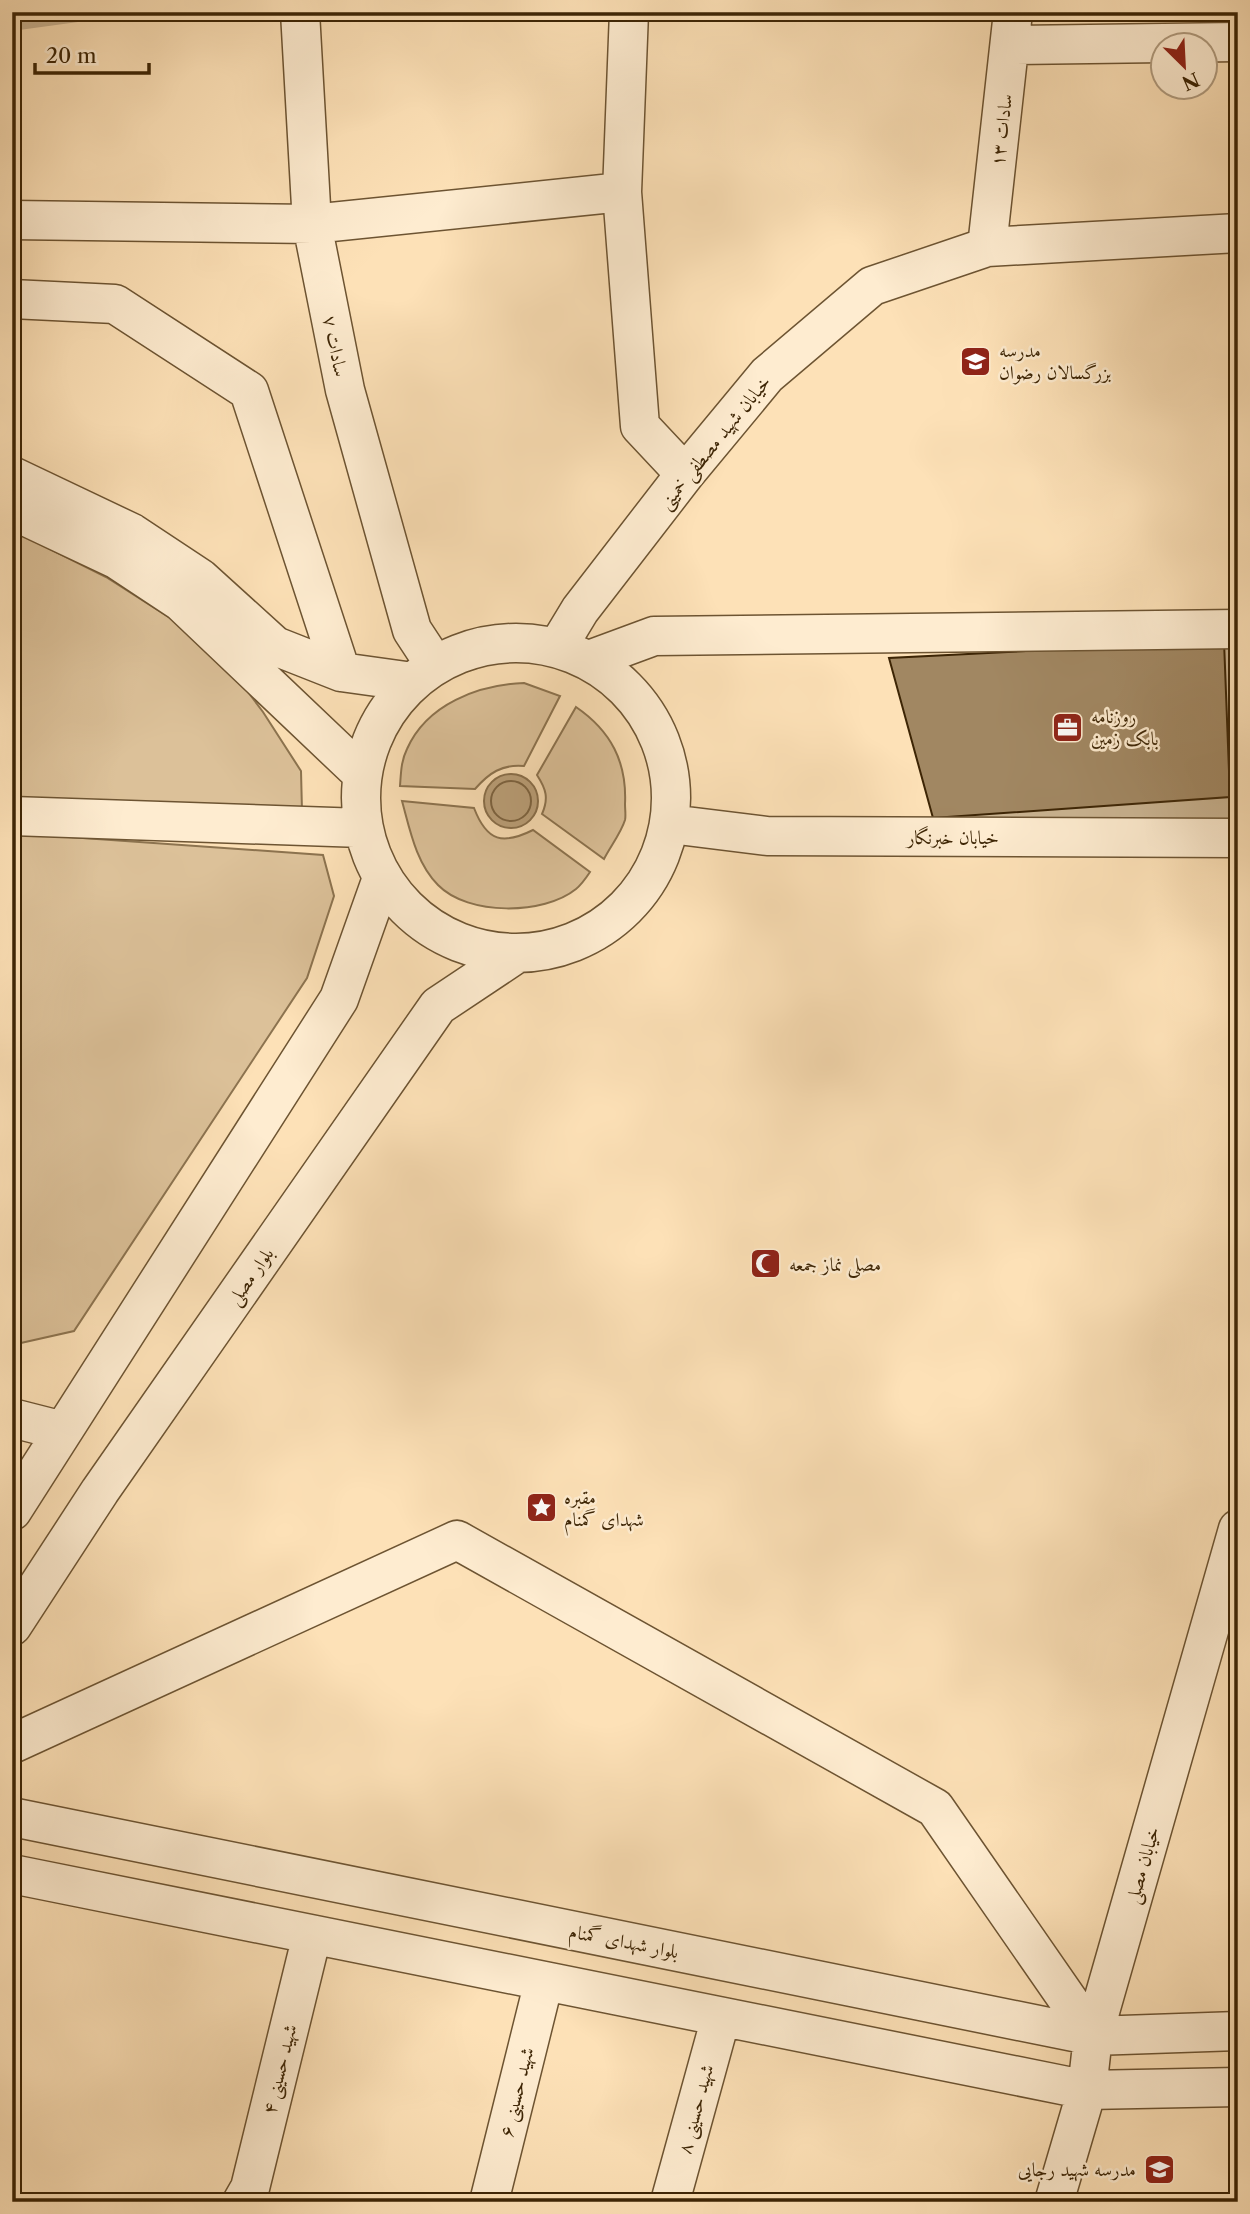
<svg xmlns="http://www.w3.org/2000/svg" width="1250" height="2214" viewBox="0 0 1250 2214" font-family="'Libre Caslon Text',Amiri,serif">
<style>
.green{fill:#dcc199;stroke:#8c734f;stroke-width:2}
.water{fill:#bca17a;stroke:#896f4b;stroke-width:2}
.shadow{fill:#0003}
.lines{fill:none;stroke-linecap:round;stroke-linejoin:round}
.shore{stroke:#7c6340;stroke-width:2}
.building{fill:#a18762;stroke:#3d2505;stroke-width:2}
.minor-casing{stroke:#6d5432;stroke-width:41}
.minor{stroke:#feecd0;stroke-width:38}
.labels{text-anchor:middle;stroke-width:5;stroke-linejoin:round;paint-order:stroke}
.street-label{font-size:19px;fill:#3d2505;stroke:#feecd0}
.poi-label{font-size:19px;fill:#3d2505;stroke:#feecd0;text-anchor:start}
</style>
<rect width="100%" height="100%" fill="#fde1b7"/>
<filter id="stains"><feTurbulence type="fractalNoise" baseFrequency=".00286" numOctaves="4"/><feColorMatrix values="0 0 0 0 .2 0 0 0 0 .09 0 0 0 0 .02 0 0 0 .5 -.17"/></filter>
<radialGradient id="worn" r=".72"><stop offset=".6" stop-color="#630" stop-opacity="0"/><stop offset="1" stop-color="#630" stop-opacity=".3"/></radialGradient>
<path class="green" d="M12 530 106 577 181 625 230 668 263 712 301 771 302 811 12 800Z
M524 683 560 696 524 766C502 764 489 773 475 789L400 786C401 773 401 761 407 749 427 704 478 685 524 683Z
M576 707C611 731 627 762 625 804 625 809 626 816 625 820 621 833 610 847 604 859L542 814C549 798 546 789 537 775Z
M402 801 474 808C487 842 503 845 533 830L590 872C586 878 581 885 576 889 544 915 468 916 438 885 416 863 410 830 402 801Z
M12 833 323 855 334 896 307 978 74 1331 12 1345Z"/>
<path class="water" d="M484 801a27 27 0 1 1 54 0a27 27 0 1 1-54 0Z"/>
<path class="shadow" d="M12 12H100V19L12 31Z
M1223 643 1238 657V822L959 842 934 817Z"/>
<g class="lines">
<path class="shore" d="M491 801a20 20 0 1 1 40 0a20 20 0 1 1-40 0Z"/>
</g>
<path class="building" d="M1224 641 1230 797 933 818 889 658Z"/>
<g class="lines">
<defs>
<path id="minor" d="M300 12 312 224 345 390 412 630 435 665
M629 12 622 192 640 426 685 474
M1011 45 1238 42
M12 220 312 224 622 192
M987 247 1013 12
M12 299 115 304 249 391 341 672
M12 476 132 533 200 578 275 646 341 672 413 682
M12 510 116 559 181 602 362 774
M361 798a155 155 0 1 1 310 0a155 155 0 1 1-310 0Z
M557 648 580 610 685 474 767 375 872 286 987 247 1238 233
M589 660 654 636 1238 629
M12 816 362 828
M670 824 767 836 1238 838
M12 1418 63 1431
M12 1511 339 999 382 878
M12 1626 100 1491 438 1006 516 954
M12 1744 457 1540 935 1808 1093 2036
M12 1817 1093 2036 1238 2031
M12 1874 1087 2090 1238 2087
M242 2202 250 2188 312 1935
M489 2202 544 1981
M670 2202 721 2017
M1054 2202 1087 2090 1093 2036 1238 1529"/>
</defs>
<use href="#minor" class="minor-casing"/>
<use href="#minor" class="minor"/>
</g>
<defs>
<symbol id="school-square" viewBox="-11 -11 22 22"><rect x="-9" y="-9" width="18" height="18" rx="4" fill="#8f2418" stroke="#feecd0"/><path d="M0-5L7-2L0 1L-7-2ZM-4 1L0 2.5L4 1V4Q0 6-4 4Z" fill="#fff"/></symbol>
<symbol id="office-square" viewBox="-11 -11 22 22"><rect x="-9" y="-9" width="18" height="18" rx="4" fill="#8f2418" stroke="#feecd0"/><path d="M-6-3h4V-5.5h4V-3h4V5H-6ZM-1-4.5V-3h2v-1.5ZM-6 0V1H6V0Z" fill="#fff"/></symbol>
<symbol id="mosque-square" viewBox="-11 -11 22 22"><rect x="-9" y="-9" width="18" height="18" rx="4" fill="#8f2418" stroke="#feecd0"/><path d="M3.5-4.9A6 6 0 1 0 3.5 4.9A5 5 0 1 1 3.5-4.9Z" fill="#fff"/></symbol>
<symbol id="sight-square" viewBox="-11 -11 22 22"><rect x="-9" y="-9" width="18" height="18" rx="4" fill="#8f2418" stroke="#feecd0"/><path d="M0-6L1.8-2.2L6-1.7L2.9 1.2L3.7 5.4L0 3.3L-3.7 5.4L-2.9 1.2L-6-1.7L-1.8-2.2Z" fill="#fff"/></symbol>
</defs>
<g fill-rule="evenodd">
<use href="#school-square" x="958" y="344" width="35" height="35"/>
<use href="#office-square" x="1050" y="710" width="35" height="35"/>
<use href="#mosque-square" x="748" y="1246" width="35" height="35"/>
<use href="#sight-square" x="524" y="1490" width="35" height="35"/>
<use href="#school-square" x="1142" y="2152" width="35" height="35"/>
</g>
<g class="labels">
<g class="street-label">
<text transform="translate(1001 130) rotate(-83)" y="7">سادات ۱۳</text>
<text transform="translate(336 346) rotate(79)" y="7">سادات ۷</text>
<text transform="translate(714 442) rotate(-51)" y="7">خیابان شهید مصطفی خمینی</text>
<text x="953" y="844">خیابان خبرنگار</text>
<text transform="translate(250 1276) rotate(-55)" y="7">بلوار مصلی</text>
<text transform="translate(1142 1865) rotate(-74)" y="7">خیابان مصلی</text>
<text transform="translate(624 1941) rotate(11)" y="7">بلوار شهدای گمنام</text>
<text transform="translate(279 2069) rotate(-76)" y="7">شهید حسینی ۴</text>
<text transform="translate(516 2092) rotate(-76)" y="7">شهید حسینی ۶</text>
<text transform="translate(695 2109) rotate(-75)" y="7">شهید حسینی ۸</text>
</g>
<g class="poi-label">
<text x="999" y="357">مدرسه<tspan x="999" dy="22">بزرگسالان رضوان</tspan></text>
<text x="1091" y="723">روزنامه<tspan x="1091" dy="22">بابک زمین</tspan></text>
<text x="789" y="1271">مصلی نماز جمعه</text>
<text x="564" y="1504">مقبره<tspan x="564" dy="22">شهدای گمنام</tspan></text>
<text x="1136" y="2176" text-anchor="end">مدرسه شهید رجایی</text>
</g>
</g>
<rect width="1250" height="2214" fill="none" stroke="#fde1b7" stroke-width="42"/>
<rect x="14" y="14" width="1222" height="2186" fill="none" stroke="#3d2505" stroke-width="3.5"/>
<rect x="21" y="21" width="1208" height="2172" fill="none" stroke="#3d2505" stroke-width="2"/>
<g transform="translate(1184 66) rotate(156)"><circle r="33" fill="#feecd0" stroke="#b19c7f" stroke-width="2"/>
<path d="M0-5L12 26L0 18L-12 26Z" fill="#8f2418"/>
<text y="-10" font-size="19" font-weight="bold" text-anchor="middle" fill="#3d2505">N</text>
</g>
<path d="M35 63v10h114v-10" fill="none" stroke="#3d2505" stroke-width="3.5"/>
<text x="46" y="63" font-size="21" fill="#3d2505" stroke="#feecd0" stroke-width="5" paint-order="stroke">20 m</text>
<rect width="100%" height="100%" filter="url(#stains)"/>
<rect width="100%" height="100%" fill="url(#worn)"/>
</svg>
